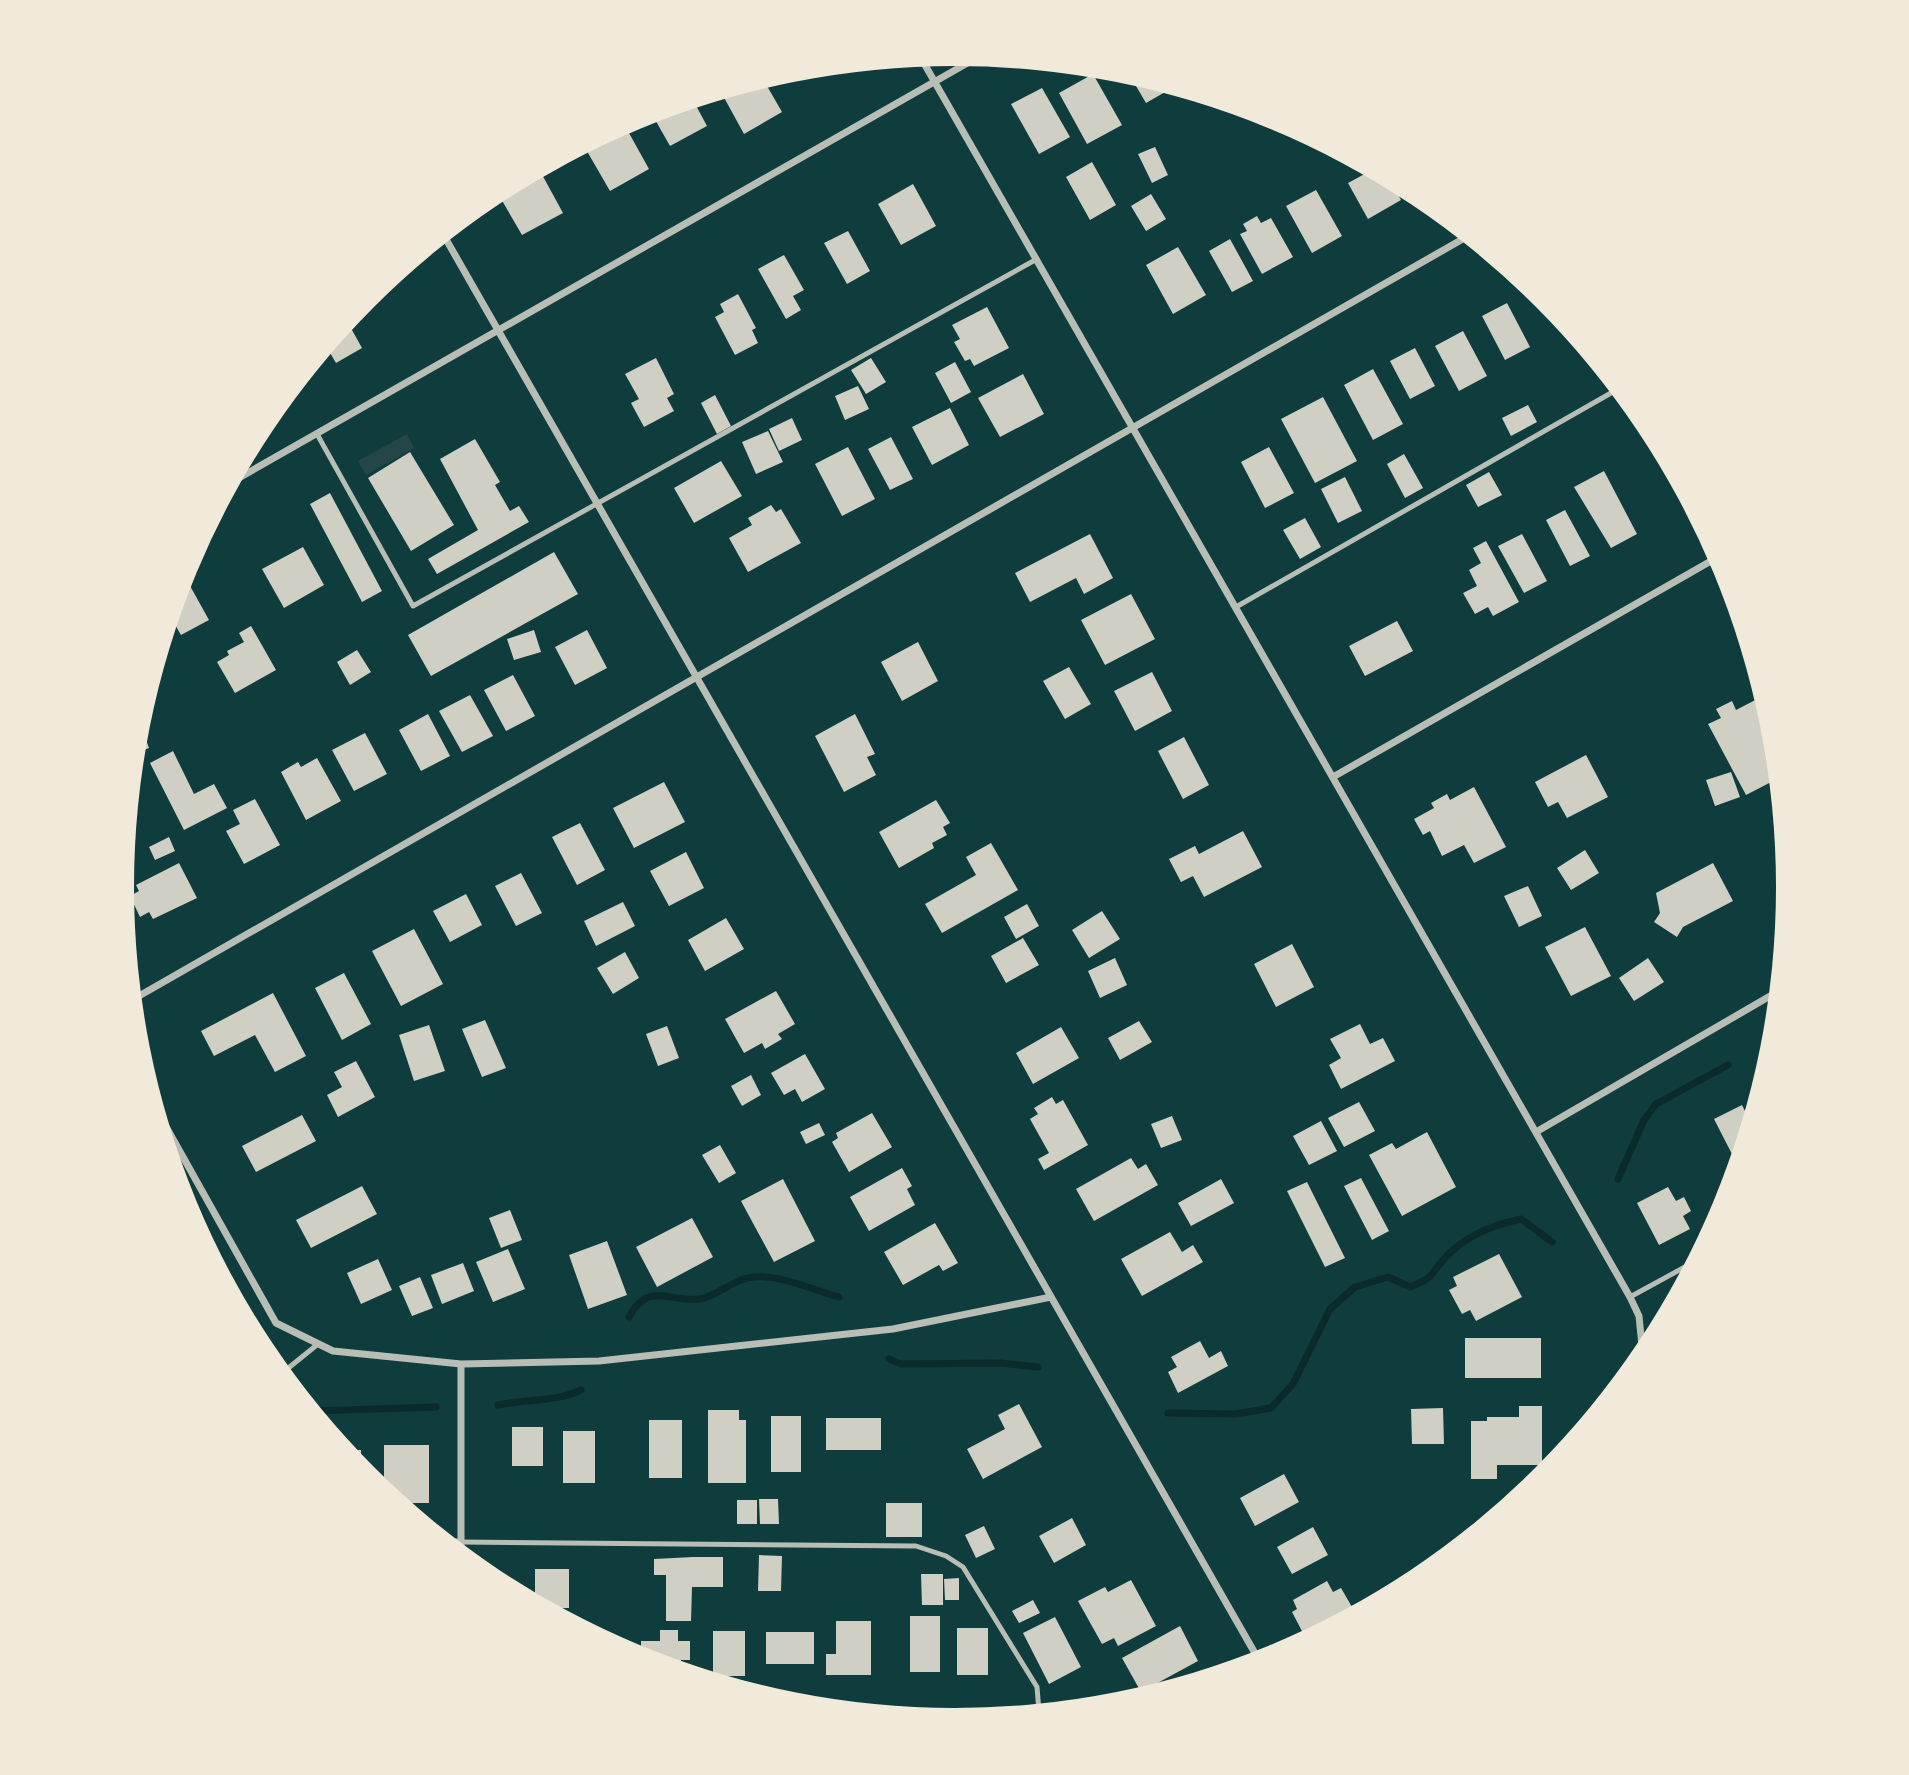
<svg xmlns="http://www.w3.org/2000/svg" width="1909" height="1775" viewBox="0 0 1909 1775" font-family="'Playfair Display',serif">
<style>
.green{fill:#244646}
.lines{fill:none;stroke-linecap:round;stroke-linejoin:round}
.stream{stroke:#0a2a2b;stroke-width:7}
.building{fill:#cfcfc3}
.service{stroke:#b8beb3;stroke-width:5}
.minor{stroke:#b8beb3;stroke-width:7}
</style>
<rect width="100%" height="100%" fill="#0f3d3e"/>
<path class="green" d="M407 434 414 448 366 475 358 461Z"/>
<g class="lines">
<path class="stream" d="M1618 1179 1644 1120 1656 1104 1728 1065
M629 1317C649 1280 670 1303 700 1299 714 1297 730 1283 744 1279 772 1270 812 1290 839 1297
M889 1359 901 1364 1000 1363 1038 1367
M498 1405C527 1399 556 1402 581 1390
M312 1411 436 1407
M1168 1413 1235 1414 1271 1408 1293 1384 1330 1309 1355 1287 1388 1277 1410 1287C1434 1277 1428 1278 1443 1260 1463 1237 1492 1225 1521 1219L1552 1242"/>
</g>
<path class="building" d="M836 66 814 78 808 69Z
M1093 74 1122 125 1087 144 1059 93Z
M1129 74 1147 79 1174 87 1146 103Z
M763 79 782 112 744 134 721 92Z
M1042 88 1070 137 1039 154 1011 104Z
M693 100 707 126 670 146 653 116Z
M624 124 649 169 610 191 584 146Z
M1155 147 1168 175 1152 183 1138 154Z
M1092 162 1116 205 1090 220 1066 177Z
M539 169 563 213 522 235 497 192Z
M1372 170 1390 180 1401 200 1368 219 1348 183Z
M913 184 936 226 901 245 878 204Z
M1316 190 1342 236 1312 253 1286 206Z
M1151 194 1166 219 1146 231 1131 206Z
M1257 216 1261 223 1271 218 1293 257 1262 274 1240 234 1247 231 1243 224Z
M848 231 870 271 847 284 824 243Z
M1230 239 1253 281 1232 292 1209 251Z
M1178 247 1206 295 1173 314 1146 265Z
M784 255 804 290 793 296 801 310 786 319 758 269Z
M738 294 756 328 752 330 758 343 735 355 715 317 724 312 720 304Z
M1507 303 1530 347 1505 360 1482 316Z
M987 307 1009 348 974 366 970 359 965 361 954 342 960 339 952 325Z
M347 321 362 348 336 363 326 346Z
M1463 331 1487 376 1459 391 1435 346Z
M1415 348 1435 386 1410 399 1390 361Z
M656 358 674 394 667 398 674 411 644 427 631 403 639 399 625 374Z
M871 358 886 382 866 394 851 370Z
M955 362 971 392 951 403 935 373Z
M1373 369 1403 424 1373 440 1344 385Z
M1023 374 1044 414 1000 437 978 398Z
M858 386 869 409 845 420 835 396Z
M715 395 731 426 717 434 701 403Z
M1323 397 1357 461 1315 483 1281 419Z
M1528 405 1537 422 1511 436 1502 418Z
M950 408 969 445 932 465 912 427Z
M792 418 802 440 779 451 769 429Z
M768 431 783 462 756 474 742 442Z
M891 437 913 479 890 490 868 449Z
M475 439 500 482 495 485 510 511 519 506 529 522 437 574 428 559 478 530 440 459Z
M848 447 875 499 842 516 815 464Z
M1269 447 1294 493 1265 508 1241 462Z
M410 452 454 525 411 551 368 478Z
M1404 454 1423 488 1405 498 1387 464Z
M721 461 742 496 694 523 674 488Z
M1604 471 1637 534 1611 548 1574 487Z
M1489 472 1502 495 1478 507 1466 485Z
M1345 477 1362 511 1338 523 1321 489Z
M330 493 382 591 362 602 310 504Z
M771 505 776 512 781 509 801 543 748 572 729 538 752 525 748 518Z
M1565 510 1590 556 1570 566 1546 520Z
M1305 518 1321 547 1300 559 1283 530Z
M1090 534 1113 578 1084 594 1076 578 1030 602 1015 573Z
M1522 534 1547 581 1524 593 1498 546Z
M1486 541 1519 602 1493 616 1488 607 1475 614 1463 593 1477 586 1469 570 1481 563 1473 548Z
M303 547 324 585 284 608 262 569Z
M554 552 578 594 431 676 408 635Z
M189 584 209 620 181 635 170 616 178 589Z
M1131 594 1155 639 1105 665 1081 620Z
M1397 621 1413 651 1365 676 1349 646Z
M251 626 276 670 235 693 217 662 229 655 227 651 244 642 239 633Z
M534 630 541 652 514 660 507 639Z
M587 630 607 668 575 685 555 647Z
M918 642 938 681 902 701 881 662Z
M357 650 371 672 350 685 337 662Z
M1069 667 1091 704 1065 719 1043 681Z
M1152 672 1172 711 1135 731 1114 691Z
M513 675 535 716 506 731 484 690Z
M470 695 493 736 462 752 439 711Z
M1763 696 1772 725 1774 749 1769 752 1776 765 1777 779 1746 795 1708 724 1721 718 1716 709 1732 701 1736 710Z
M428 714 450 756 421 771 399 730Z
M855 714 875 754 867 757 876 775 844 792 815 736Z
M139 720 149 748 134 754 137 725Z
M365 733 387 774 354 791 332 750Z
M1184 737 1209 785 1183 799 1158 751Z
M173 751 194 794 214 784 227 808 184 830 150 763Z
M1586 755 1608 797 1567 818 1558 802 1548 807 1535 782Z
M317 758 341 801 306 820 281 772 298 762 301 767Z
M1731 772 1740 797 1715 806 1706 780Z
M664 782 685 822 634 848 613 808Z
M1474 787 1506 847 1474 863 1464 845 1442 856 1430 831 1423 835 1414 819 1434 808 1431 803 1447 794 1450 800Z
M255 799 280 845 244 864 226 831 240 824 233 810Z
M936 800 950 823 943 827 947 835 932 843 934 848 899 868 879 832Z
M580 823 605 870 577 885 552 837Z
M1243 831 1262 867 1204 897 1193 876 1181 882 1169 859 1195 846 1199 854Z
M169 837 175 851 155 860 149 847Z
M991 843 1018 890 942 933 925 904 976 875 966 857Z
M1585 850 1599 873 1571 890 1557 868Z
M686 852 704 888 669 906 650 871Z
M179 863 197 898 153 919 149 912 140 917 130 896 139 891 136 885Z
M1713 863 1733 901 1683 927 1677 937 1654 922 1660 913 1656 893Z
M521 873 542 913 516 926 495 886Z
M1528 886 1542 916 1519 927 1504 896Z
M466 894 482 925 450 942 433 911Z
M623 902 635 926 596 946 584 921Z
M1027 904 1039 926 1016 939 1004 917Z
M1102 911 1120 939 1089 958 1072 930Z
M726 918 744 949 705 971 688 940Z
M1585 927 1611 976 1571 996 1545 947Z
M414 929 443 984 401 1006 372 951Z
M1023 938 1039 965 1006 983 991 956Z
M1292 944 1314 987 1276 1007 1254 964Z
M625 952 639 978 613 994 597 968Z
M1115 958 1127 985 1100 998 1088 971Z
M1648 958 1664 982 1634 1001 1619 978Z
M344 973 371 1024 342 1040 315 988Z
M776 991 795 1024 778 1034 782 1039 765 1049 762 1043 744 1053 725 1019Z
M273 993 306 1056 275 1072 255 1035 214 1056 201 1031Z
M485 1020 506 1068 482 1077 462 1029Z
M1139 1021 1152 1042 1120 1060 1108 1038Z
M1360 1024 1370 1044 1383 1038 1395 1061 1341 1089 1329 1065 1341 1058 1330 1039Z
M429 1025 445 1071 414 1081 399 1035Z
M667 1026 679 1058 658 1066 646 1034Z
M1061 1027 1079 1058 1033 1084 1016 1053Z
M805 1054 825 1089 802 1102 795 1089 784 1095 771 1073Z
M356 1061 375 1097 338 1117 327 1095 342 1087 334 1072Z
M751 1075 761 1095 742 1106 731 1086Z
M1052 1097 1056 1104 1063 1100 1088 1145 1044 1170 1038 1159 1049 1153 1030 1119 1038 1114 1034 1108Z
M1359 1102 1375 1131 1344 1147 1328 1118Z
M1742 1105 1750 1121 1739 1157 1735 1160 1714 1119Z
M872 1113 892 1147 849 1172 832 1142 838 1138 836 1133Z
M302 1115 316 1141 256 1172 242 1146Z
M1172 1116 1182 1140 1161 1148 1151 1124Z
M1321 1121 1337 1151 1309 1165 1293 1136Z
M819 1123 825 1135 806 1144 800 1132Z
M1427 1132 1456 1187 1402 1216 1369 1155 1392 1143 1396 1149Z
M720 1145 736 1173 719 1183 702 1155Z
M1131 1158 1138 1169 1146 1164 1158 1185 1094 1221 1076 1189Z
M902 1168 912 1186 907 1189 915 1205 869 1231 850 1197Z
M1361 1178 1389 1231 1372 1240 1344 1186Z
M783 1179 815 1241 774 1262 741 1201Z
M1221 1179 1234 1203 1191 1226 1178 1203Z
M1307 1182 1345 1258 1325 1267 1287 1191Z
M362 1186 377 1214 311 1248 296 1220Z
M1668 1187 1676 1201 1684 1197 1691 1211 1683 1216 1690 1229 1659 1245 1637 1203Z
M510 1210 522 1240 501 1248 489 1218Z
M692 1218 713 1257 657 1287 636 1247Z
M935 1223 958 1263 943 1271 939 1265 903 1285 884 1252Z
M1170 1232 1182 1252 1193 1245 1203 1262 1142 1296 1121 1259Z
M607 1241 627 1295 588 1309 569 1255Z
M508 1249 525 1289 493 1302 476 1262Z
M1499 1254 1522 1297 1476 1321 1470 1310 1462 1314 1449 1290 1457 1286 1453 1277Z
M378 1259 392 1290 361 1304 347 1273Z
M463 1263 474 1291 442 1304 431 1275Z
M420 1277 433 1308 412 1316 399 1286Z
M1465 1338H1541V1378H1465Z
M1200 1341 1209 1358 1221 1351 1228 1366 1178 1393 1168 1372 1177 1367 1171 1357Z
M1019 1404 1042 1447 983 1479 967 1449 1005 1429 998 1415Z
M1519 1406H1542V1465H1497V1479H1471V1421H1487V1417H1519Z
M1443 1408 1444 1444H1412L1411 1409Z
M708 1410H739V1420H746V1483H708Z
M771 1416H801V1472H771Z
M826 1418H881V1450H826Z
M649 1420H682V1478H649Z
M512 1427H543V1466H512Z
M563 1431H595V1483H563Z
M384 1445H429V1503H398L384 1492Z
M343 1450H361V1472Z
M1284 1474 1299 1502 1255 1526 1240 1498Z
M759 1499H778L779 1524H760Z
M737 1500H757V1524H737Z
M886 1503H922V1537H886Z
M1072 1518 1086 1545 1054 1563 1039 1536Z
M984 1526 995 1549 976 1558 965 1535Z
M1313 1527 1328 1555 1292 1574 1277 1547Z
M759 1555 782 1556 781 1591H758Z
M693 1557H723V1587H692L691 1621H666V1575H654V1559Z
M535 1569H569V1608H543L535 1603Z
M921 1574H943V1605H922Z
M959 1578V1600H945L944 1579Z
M1131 1580 1156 1626 1118 1646 1114 1638 1102 1644 1078 1601 1105 1587 1108 1592Z
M1327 1581 1333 1592 1341 1588 1352 1607 1303 1633 1292 1612 1297 1609 1293 1600Z
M1033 1600 1040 1613 1019 1623 1012 1611Z
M910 1616H940V1672H910Z
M1055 1617 1081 1667 1049 1684 1023 1633Z
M836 1621H871V1675H826V1654H836Z
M1180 1626 1198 1661 1141 1692 1122 1658Z
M957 1628H988V1675H957Z
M660 1630H678V1641H690V1660H681V1671L660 1665V1660L641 1659V1641H660Z
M713 1631H745V1676H713Z
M766 1632H814V1664H766Z"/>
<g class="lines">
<path class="service" d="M317 434 413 606 1037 259
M1236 607 1618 389
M1630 1297 1694 1262
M281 1374 318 1344
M461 1542 916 1546 946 1556 963 1567 1037 1687 1039 1712"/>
<path class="minor" d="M921 58 1630 1297 1639 1316 1643 1356
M443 234 1260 1662
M230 483 978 57
M1333 777 1718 557
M132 1000 1468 236
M155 1107 276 1323 333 1351 461 1364 599 1361 893 1329 1051 1297
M1536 1132 1777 992
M461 1364V1555
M445 1542H461"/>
</g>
<path d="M0 0H1909V1775H0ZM134 887a821 821 0 1 1 1642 0a821 821 0 1 1-1642 0Z" fill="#f1e9da" fill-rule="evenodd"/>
</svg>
